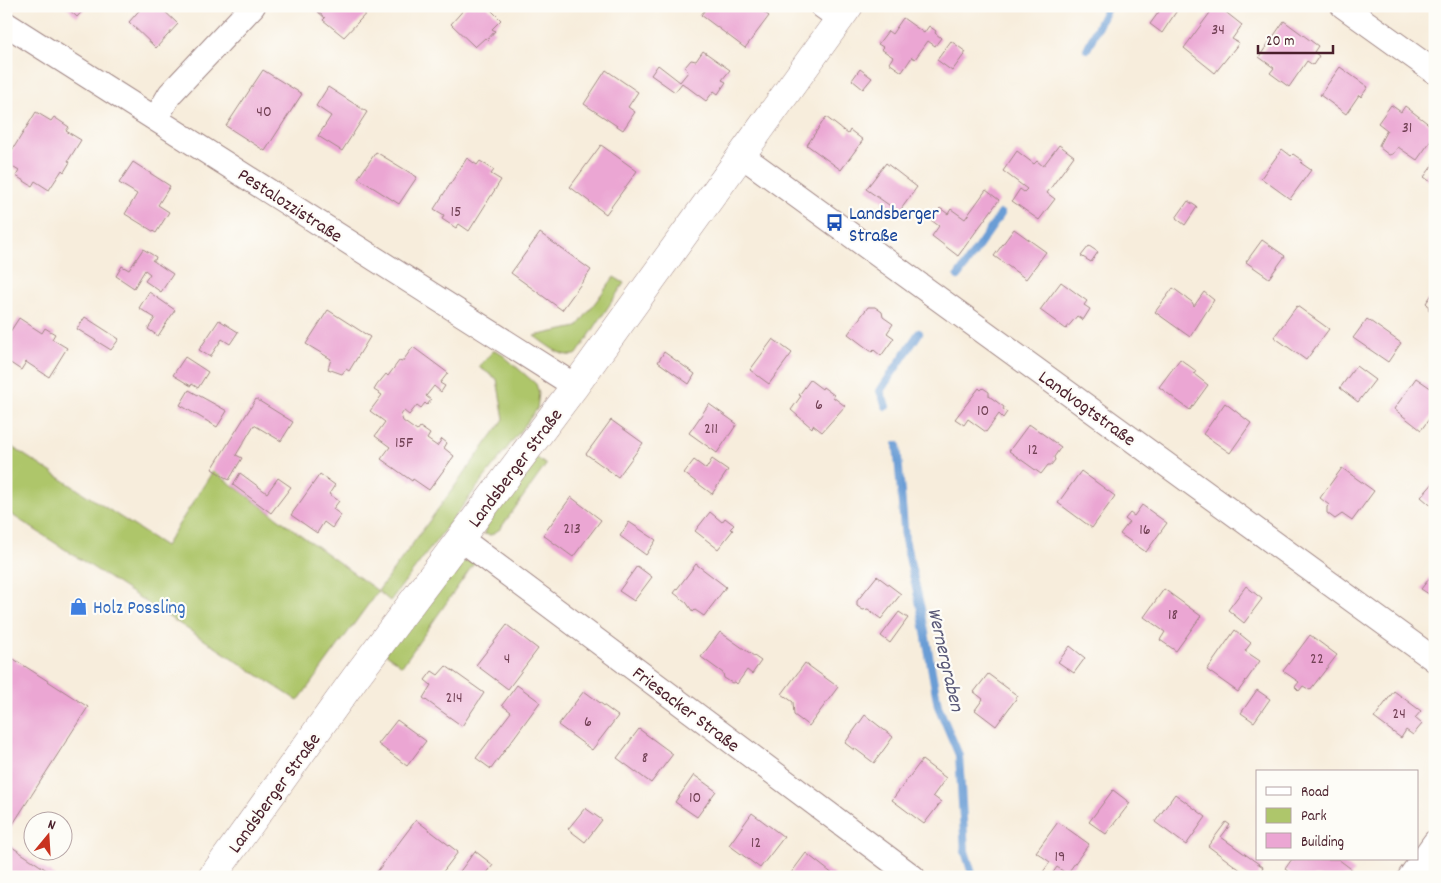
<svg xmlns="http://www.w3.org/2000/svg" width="1441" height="883" viewBox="0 0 1441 883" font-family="Dekko,sans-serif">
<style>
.green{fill:#aec66b;stroke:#7c724b}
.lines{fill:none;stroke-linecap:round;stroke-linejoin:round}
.stream{stroke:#6b9dd5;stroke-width:8}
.building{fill:#eba6d3}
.street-casing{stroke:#a08684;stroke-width:26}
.secondary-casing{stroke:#a08684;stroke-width:29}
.street{stroke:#fff;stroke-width:24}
.secondary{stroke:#fff;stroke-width:28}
.labels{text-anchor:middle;stroke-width:4.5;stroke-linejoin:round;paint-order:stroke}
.number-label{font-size:16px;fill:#724155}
.street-label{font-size:19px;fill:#4a1f2b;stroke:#fdfcf7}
.transit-label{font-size:19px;fill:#164399;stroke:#fdfcf7;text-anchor:start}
.shop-label{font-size:19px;fill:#366cbe;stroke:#fdfcf7;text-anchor:start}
.water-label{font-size:20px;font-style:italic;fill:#595877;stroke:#fdfcf7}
</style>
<rect width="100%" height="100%" fill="#fdfcf7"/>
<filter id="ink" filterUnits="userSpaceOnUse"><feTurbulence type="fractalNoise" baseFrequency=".02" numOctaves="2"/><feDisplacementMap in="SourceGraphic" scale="10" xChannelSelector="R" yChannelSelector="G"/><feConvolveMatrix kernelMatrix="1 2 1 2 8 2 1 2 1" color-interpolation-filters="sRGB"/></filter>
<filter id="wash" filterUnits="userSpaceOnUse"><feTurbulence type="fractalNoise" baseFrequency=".0096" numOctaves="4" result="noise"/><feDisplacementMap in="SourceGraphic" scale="20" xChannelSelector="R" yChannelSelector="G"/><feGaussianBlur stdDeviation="1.12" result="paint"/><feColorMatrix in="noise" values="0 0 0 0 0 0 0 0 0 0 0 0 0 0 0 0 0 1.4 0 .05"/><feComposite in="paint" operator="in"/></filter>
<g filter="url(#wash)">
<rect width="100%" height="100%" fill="#f7eddc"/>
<path class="green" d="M614 277 624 283 577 354C563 360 546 344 534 336L577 327Z
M493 351H498L536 384 539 393 537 409 390 601 378 591 298 701 6 511V443L165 546 213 471 378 591 504 419 497 379 479 367Z
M536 457 546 465 500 529 491 535 484 534 486 526Z
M468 561 475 562 402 666 385 653 453 568 461 563Z"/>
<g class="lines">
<path class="stream" d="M1087 49 1108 6
M958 276 1001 214
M886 406 880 391 919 333
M897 445 905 540 921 609 938 706 959 755 965 851 973 877"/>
</g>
<g id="blocks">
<path class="building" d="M65 6H87L77 17Z
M143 6H159L178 24 156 48 129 22Z
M320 6H373L344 37 323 20 325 18 316 10Z
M467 6H487L501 20 492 29 495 31 487 40 485 38 475 47 451 24Z
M708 6H756L769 16 745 48 701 15Z
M1157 6H1180L1162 33 1150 24 1161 9Z
M1215 6H1218L1242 25 1232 39 1239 43 1215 73 1184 48Z
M903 18 924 33 929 26 936 31 935 33 941 38 935 46 928 41 915 59 912 57 902 72 889 63 893 57 881 49 883 47 878 44 888 31 892 34Z
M1284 21 1318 46 1314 52 1319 56 1313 65 1307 61 1289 87 1270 73 1274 68 1259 57Z
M951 41 966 52 952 71 937 60Z
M703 51 730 70 722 80 726 82 718 94 714 91 706 101 682 83 675 92 651 75 658 65 680 82 688 72 685 67 691 60 696 61Z
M1340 67 1368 87 1361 97 1359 95 1346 114 1320 95Z
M860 69 872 78 863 89 852 80Z
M263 70 302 94 265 151 226 126Z
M606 70 638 92 628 107 635 112 623 130 584 104Z
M328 87 367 112 342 151 318 136 331 116 316 106Z
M1391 105 1401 112 1405 106 1435 129V135L1417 160 1398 147 1393 154 1389 155 1380 148 1379 145 1387 130 1378 123Z
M36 112 51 121 54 117 69 127 66 131 81 140 68 161 70 162 64 172 62 170 49 190 35 181 32 186 16 176 19 171 6 163V160Z
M826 117 848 134 850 130 863 140 841 170 807 145Z
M601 145 637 171 606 214 570 187Z
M1059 145 1074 156 1047 193 1055 199 1039 220 1012 201 1020 189 1024 192 1027 189 1003 171 1017 151 1034 164 1037 161 1043 166Z
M1282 149 1291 156 1293 154 1303 161 1301 163 1311 170 1290 199 1261 178Z
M376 152 417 177 399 204 358 178Z
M467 158 477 165 480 161 494 170 491 174 501 180 469 231 459 224 456 228 442 219 444 215 434 209Z
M133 162 170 186 158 205 169 212 156 233 125 214 137 194 119 183Z
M1435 162V185L1424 177Z
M886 163 917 187 899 212 866 189Z
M986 190 999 200 958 256 932 236 939 226 931 220 940 208 948 214 951 209 965 219Z
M1188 201 1197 207 1185 225 1176 218Z
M1014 229 1046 252 1026 279 994 256Z
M540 233 591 270 562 310 511 273Z
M1262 240 1285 256 1269 278 1246 262Z
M1089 246 1098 252 1091 262 1081 256Z
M143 249 156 257 155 260H152L173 274 161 292 145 281 150 274 145 270 134 288 116 276 122 266 129 270Z
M1061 282 1087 301 1084 305 1090 309 1083 320 1077 316 1066 329 1040 310Z
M1173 288 1192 302 1194 306 1204 292 1214 300 1190 337 1155 312Z
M1435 290V313H1434L1429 310 1428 305 1426 303Z
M149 292 175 310 158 336 148 329 155 318 139 308Z
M1297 306 1329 329 1306 360 1274 337Z
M868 307H875L882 312 883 317 893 324 887 333 894 338 881 356 874 350 872 352 848 334Z
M328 310 370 337 349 371 346 369 342 374 328 369 331 359 306 344Z
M85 317 119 339 111 350 77 329Z
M19 318 42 333 45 328 55 334 52 339 67 348 49 377 26 362 21 370 6 360V338Z
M1367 319 1401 343 1388 362 1353 338Z
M219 320 238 332 230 344 222 339 210 357 199 350Z
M773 339 792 353 769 384 750 370Z
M413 347 448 373 440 383 445 386 441 392 434 386 426 396 431 400 427 405 425 403 421 408 417 405 409 415 404 411 401 415 403 421 417 431 420 427 430 434 427 439 437 446 442 439 447 443 444 448 454 456 429 490 413 479 412 481 381 459 390 447 375 436 385 422 370 411 382 395 374 390 377 385 386 374 388 376 399 361 402 362Z
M664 352 695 374 689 384 658 362Z
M185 357 208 372 198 388 192 384 191 386 173 375Z
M1180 359 1196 371 1194 374 1208 385 1190 410 1159 387Z
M1356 366 1375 380 1358 402 1340 388Z
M1416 378 1435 391V411L1421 430 1394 409Z
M810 380 822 389 823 387 834 395 833 397 845 406 822 432 813 425 812 428 791 410 801 396 799 395Z
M979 388 981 390 983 388 989 392V396L1004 407 1003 409 1007 412 1003 418 999 414 986 432 968 419 964 425 955 419Z
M189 390 227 411 217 427 180 405Z
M256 399 293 422 281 441 254 425 236 455 242 458 229 480 212 469Z
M1225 403 1251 423 1230 453 1203 434Z
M709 404 737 424 717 453 689 433Z
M611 420 643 443 618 477 586 454Z
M1029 424 1061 447 1054 457 1055 460 1051 465H1048L1041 474 1009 451Z
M712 459 728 470 712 494 684 473 694 460 706 469Z
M1342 468 1374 491 1352 521 1342 514 1335 519 1327 513V507L1329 505 1320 498Z
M1081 471 1115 496 1092 528 1058 503Z
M240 473 267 493 278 478 291 487 271 513 233 485Z
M320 474 335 485 329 494 339 501 333 509 341 515 332 528 324 522 317 533 291 515Z
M1435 481V509L1421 497Z
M571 497 601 520 573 557 543 535Z
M1142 505 1167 523 1146 552 1120 534 1129 522 1125 519 1130 513 1134 516Z
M710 512 722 522 725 518 734 525 730 529 733 530 718 549 695 531Z
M629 522 656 540 646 555 620 536Z
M696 564 726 587 704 616 695 610 693 612 686 602 674 593Z
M637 566 652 577 634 601 619 591Z
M1435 571V598L1421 589Z
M877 576 901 594 881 619 868 609 863 610 857 606V601Z
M1246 586 1262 599 1244 623 1228 610Z
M1164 589 1201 616 1176 651 1160 640 1165 632 1144 617Z
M899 612 908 618 890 643 881 636Z
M507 625 538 649 508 689 476 665Z
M1235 630 1251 643 1245 651 1260 661 1238 692 1207 670Z
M720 632 761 661 752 674 747 670 737 684 735 682 732 683 724 678 723 673 701 657Z
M1310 635 1337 655 1310 690 1303 686 1299 691 1295 687 1299 682 1283 671Z
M1070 646 1085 658 1074 673 1058 662Z
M6 654 88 707 6 835Z
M805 663 838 687 809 726 794 715 793 702 782 694Z
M446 666 484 693 462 726 423 698 431 685 425 680 432 671 438 675Z
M988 674 1018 696 996 726 975 710 983 699 974 692Z
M517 685 540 702 491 769 476 758 511 712 502 705Z
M1257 690 1270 699 1254 722 1241 713Z
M584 691 618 716 592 750 558 725Z
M1394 691 1421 711 1415 718 1422 724 1413 735 1406 730 1401 738 1374 718Z
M865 715 893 737 874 763 854 748V750L845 743Z
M397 720 426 741 407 766 378 744Z
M639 729 673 754 651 783 617 758Z
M922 760 946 778 933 796 941 802 924 824 892 800Z
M694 775 716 791 697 817 675 802Z
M1113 790 1130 803 1106 834 1089 822Z
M1175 794 1206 817 1186 845 1155 822Z
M585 808 602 820 585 842 568 829Z
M752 813 784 837 760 868 729 845Z
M416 820 458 852 439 877H373Z
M1058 822 1089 844 1067 874 1057 867 1050 877 1043 872 1050 862 1036 852Z
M1226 822 1230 825 1221 837 1263 867 1257 877H1250L1208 846Z
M6 843 57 877H6Z
M475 851 493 865 484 877H461L458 874Z
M806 853 834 875 833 877H788Z
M1292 859H1338L1354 871 1350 877H1295L1285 869Z"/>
</g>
</g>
<g filter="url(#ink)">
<use href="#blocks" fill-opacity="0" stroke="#a08684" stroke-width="1"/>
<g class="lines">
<defs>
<path id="street" d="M822 6 840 19
M1343 6 1435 72
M6 24 575 386
M156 118 170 94 253 6
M741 155 1435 660
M461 539 913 877
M1410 877 1435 842"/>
<path id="secondary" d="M212 877 355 678 575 386 849 6"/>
</defs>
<use href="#street" class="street-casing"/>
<use href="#secondary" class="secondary-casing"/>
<use href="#street" class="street"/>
<use href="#secondary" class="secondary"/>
</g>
</g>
<defs>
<symbol id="bus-bare" viewBox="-9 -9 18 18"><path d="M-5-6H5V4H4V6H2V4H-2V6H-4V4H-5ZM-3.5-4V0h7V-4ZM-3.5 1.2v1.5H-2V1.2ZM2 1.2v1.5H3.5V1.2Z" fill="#1a4fb4" stroke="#fdfcf7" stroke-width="2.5" paint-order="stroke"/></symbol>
<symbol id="shop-bare" viewBox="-9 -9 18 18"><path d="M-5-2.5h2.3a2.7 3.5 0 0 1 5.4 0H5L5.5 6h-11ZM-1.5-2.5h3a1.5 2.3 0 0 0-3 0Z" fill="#3f7fe0" stroke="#fdfcf7" stroke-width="2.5" paint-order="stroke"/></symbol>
</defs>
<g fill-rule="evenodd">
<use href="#bus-bare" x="822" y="210" width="25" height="25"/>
<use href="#shop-bare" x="66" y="594" width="25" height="25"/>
</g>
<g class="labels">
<g class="number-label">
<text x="1218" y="34">34</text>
<text x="264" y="116">40</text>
<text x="1407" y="132">31</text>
<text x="456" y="216">15</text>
<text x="819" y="409">6</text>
<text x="983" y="415">10</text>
<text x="711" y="433">211</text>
<text x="404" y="447">15F</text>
<text x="1033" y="454">12</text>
<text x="572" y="533">213</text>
<text x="1145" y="534">16</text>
<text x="1173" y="619">18</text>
<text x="507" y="663">4</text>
<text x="1317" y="663">22</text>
<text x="454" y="702">214</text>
<text x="1399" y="718">24</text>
<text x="588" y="726">6</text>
<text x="645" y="762">8</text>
<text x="695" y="802">10</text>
<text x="756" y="847">12</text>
<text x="1060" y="861">19</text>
</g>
<g class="street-label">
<text transform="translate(291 204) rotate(33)" y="7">Pestalozzistraße</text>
<text transform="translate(1088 407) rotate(36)" y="7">Landvogtstraße</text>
<text transform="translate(514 467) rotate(-53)" y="7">Landsberger Straße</text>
<text transform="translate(687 708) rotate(37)" y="7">Friesacker Straße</text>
<text transform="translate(273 792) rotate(-54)" y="7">Landsberger Straße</text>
</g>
<g class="transit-label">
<text x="849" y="219">Landsberger<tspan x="849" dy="22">Straße</tspan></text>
</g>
<g class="shop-label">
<text x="93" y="613">Holz Possling</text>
</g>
<g class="water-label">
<text transform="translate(947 659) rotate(77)" y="7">Wernergraben</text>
</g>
</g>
<rect width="1441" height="883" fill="none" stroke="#fdfcf7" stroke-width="25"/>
<rect x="1256" y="770" width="162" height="90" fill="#fdfcf7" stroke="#b5a4a5"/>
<rect x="1266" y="787" width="25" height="8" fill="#ffffff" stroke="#b5a4a5"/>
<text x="1301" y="796" font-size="15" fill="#4a1f2b">Road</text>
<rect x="1266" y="808" width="25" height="15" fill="#aec66b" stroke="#b5a4a5"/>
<text x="1301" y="820" font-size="15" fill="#4a1f2b">Park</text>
<rect x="1266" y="833" width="25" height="15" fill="#eba6d3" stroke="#b5a4a5"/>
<text x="1301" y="846" font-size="15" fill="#4a1f2b">Building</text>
<g transform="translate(48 836) rotate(18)"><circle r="24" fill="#fdfcf7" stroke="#b5a4a5"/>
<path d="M0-4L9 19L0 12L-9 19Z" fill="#c8321e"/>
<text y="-8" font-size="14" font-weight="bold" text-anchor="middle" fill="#4a1f2b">N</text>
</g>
<path d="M1258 45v8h75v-8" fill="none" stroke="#4a1f2b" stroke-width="2.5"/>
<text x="1266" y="45" font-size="15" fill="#4a1f2b" stroke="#fdfcf7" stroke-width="4" paint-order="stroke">20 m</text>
</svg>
